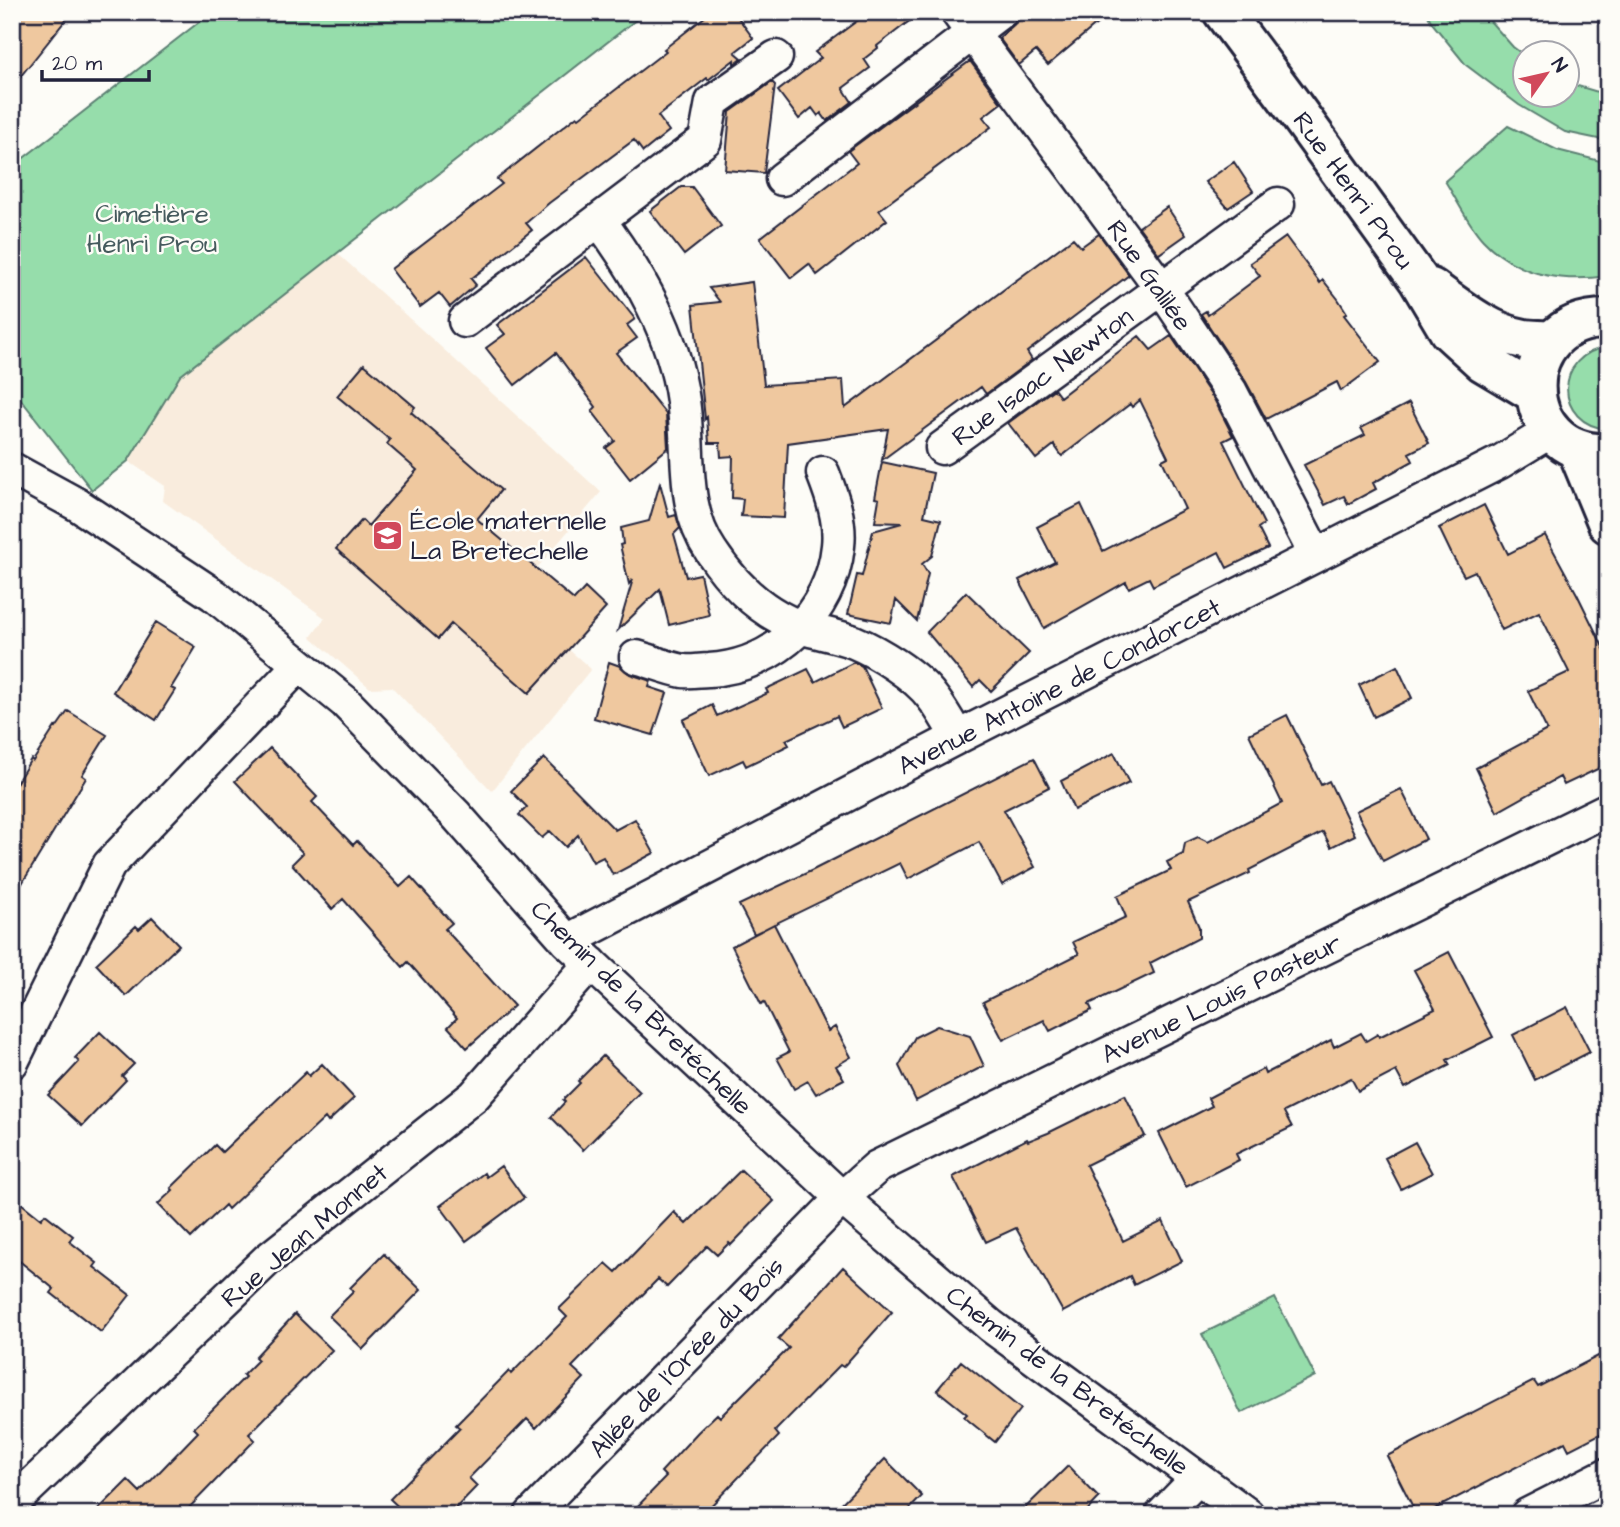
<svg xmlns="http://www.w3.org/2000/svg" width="1620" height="1527" viewBox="0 0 1620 1527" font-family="'Architects Daughter',sans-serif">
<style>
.built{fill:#f9ecdd}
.green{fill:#96ddab;stroke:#5c8073;stroke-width:2}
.building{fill:#efc89f;stroke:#22223b;stroke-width:2}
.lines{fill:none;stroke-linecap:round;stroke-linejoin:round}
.minor-casing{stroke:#22223b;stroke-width:37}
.tertiary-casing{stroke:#22223b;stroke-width:44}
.minor{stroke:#fdfcf7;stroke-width:32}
.tertiary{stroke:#fdfcf7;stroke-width:38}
.labels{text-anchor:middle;stroke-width:5;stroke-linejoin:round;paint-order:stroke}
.street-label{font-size:26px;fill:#22223b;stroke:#fdfcf7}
.park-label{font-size:26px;fill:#455a5d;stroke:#fdfcf7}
.poi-label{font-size:26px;fill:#22223b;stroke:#fdfcf7;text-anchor:start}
</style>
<rect width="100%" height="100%" fill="#fdfcf7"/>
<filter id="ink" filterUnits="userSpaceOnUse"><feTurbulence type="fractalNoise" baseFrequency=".0143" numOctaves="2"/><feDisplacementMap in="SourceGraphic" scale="14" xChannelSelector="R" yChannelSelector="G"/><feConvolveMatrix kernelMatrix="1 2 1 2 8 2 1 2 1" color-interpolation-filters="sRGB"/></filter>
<g filter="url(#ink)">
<path class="built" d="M337 253 601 492 511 599 591 669 492 791 392 687 370 688 311 637 325 618 163 501 165 486 128 461 180 376Z"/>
<path class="green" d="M212 12H646L180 376 128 461 92 490 12 388V167Z
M1426 12H1482L1513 47 1525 56 1526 94H1568V83L1608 95V141L1565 132 1519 105 1466 65 1432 23Z
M1508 126 1557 150 1608 163V276C1561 283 1517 276 1483 240 1468 224 1457 200 1445 181Z
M1608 347V429C1554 425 1553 354 1608 347Z
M1275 1298 1315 1376 1241 1413 1202 1334Z"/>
<path class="building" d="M12 12H72L12 87Z
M711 12H734L753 38 735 52 742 58 734 64V60L708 80 707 78 658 116 669 131 643 152 634 140 549 203 526 223 532 230 471 279 476 285 450 307 439 293 420 307 391 269 502 184 497 179 577 116 579 118 666 51 664 49Z
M869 12H921L877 46 878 48 864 59 870 68 843 88 852 102 827 121 821 113 818 116 812 108 799 119 778 91 821 58 815 52Z
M1028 12H1111L1048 65 1036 51 1019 65 999 38Z
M970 61 1001 103 983 117 991 127 879 210 887 220 830 265 817 275 809 264 791 278 760 238 857 163 848 151Z
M772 82 775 85 764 173 725 170 730 112Z
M1234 162 1253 191 1228 208 1205 182Z
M681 187H692L721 226 684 255 650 211Z
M1167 207 1186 235 1159 254 1139 227Z
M1099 234 1129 275 1027 352 1032 360 986 394 981 387 882 460 888 429 788 443 784 518 741 516 743 499 732 498 733 456 721 457 720 443H709L707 417 705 419 693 305 720 302 709 288 752 282 764 385 843 380 845 408 1073 238 1081 247Z
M1286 237 1320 283 1323 280 1338 299 1347 313 1344 315 1380 362 1341 391 1337 382 1266 419 1246 382 1201 314 1206 311 1208 315 1260 276 1250 263Z
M586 257 635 319 627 325 637 338 616 353 666 414 668 448 630 479 606 448 615 441 592 411 596 407 556 353 515 385 486 348 505 334 497 325Z
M1139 336 1151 350 1171 336 1215 401 1233 436 1223 441 1264 524 1258 528 1268 548 1227 568 1219 552 1153 586 1149 578 1129 588 1126 582 1044 628 1019 580 1055 562 1037 527 1081 504 1103 551 1185 509 1162 460 1168 457 1140 400 1132 407 1130 404 1062 456 1054 445 1036 459 1008 423 1054 389 1060 397Z
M364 364 415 407 411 412 501 490 477 519 574 600 585 588 606 608 529 693 451 624 438 639 336 549 362 520 368 526 417 470 387 444 390 440 337 396Z
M1409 403 1429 443 1409 453 1413 461 1373 483 1376 489 1348 504 1344 496 1325 505 1304 465 1365 435 1361 428Z
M882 462 933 473 924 516 941 520 932 556 922 564 928 574 917 621 896 600 891 623 848 614 857 575 862 576 873 531 902 523 875 522 879 499 875 498Z
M660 483 669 517 676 515 680 528 674 534 686 577 700 574 709 615 669 625 660 589 618 630 633 579 629 584 620 545 623 544 621 528 649 521Z
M1484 505 1508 554 1545 535 1577 594 1608 657V764L1564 785 1560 777 1497 812 1476 768 1547 730 1528 691 1569 672 1539 612 1502 630 1475 571 1464 576 1452 555 1439 528Z
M966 592 1029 653 991 691 980 680 973 687 927 632Z
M156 622 196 647 171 688 175 690 156 720 113 692Z
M609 662 620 666 630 674 651 681 649 687 667 693 653 735 594 718Z
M854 662 862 666 882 708 842 727 837 716 786 740 789 745 746 766 743 760 709 776 683 720 712 705 717 716 768 693 766 689 808 669 815 682Z
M1397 666 1412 698 1374 717 1359 685Z
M68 711 107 735 82 775 86 778 12 900V790L31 759 33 761 55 727 56 728Z
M1287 715 1321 785 1329 781 1355 835 1331 847 1323 832 1249 870 1250 873 1188 902 1199 927V938L1150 963 1154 973 1089 1004 1092 1010 1050 1031 1044 1020 1003 1040 983 1002 1079 954 1073 942 1126 917 1117 896 1171 870 1167 862 1183 854 1185 843 1198 837 1208 842 1282 803 1249 734Z
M270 748 317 797 312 802 353 845 357 841 400 887 411 877 452 923 445 929 514 1006 467 1048 448 1027 457 1018 408 962 403 967 343 899 332 909 292 864 303 853 235 781Z
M1114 753 1129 783 1074 810 1061 781Z
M544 758 615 830 635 819 654 853 613 875 603 857 593 862 578 835 566 847 550 831 542 838 519 815 527 807 511 791Z
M1034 758 1049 787 1004 810 1035 867 1002 885 979 842 908 879 900 863 754 934 739 905 813 870Z
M1401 789 1426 839 1383 861 1356 811Z
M152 917 179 945 126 996 96 964 136 926 139 929Z
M774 924 828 1031 835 1027 851 1057 836 1066 844 1079 816 1094 808 1081 794 1089 777 1058 789 1052 764 1002 761 1004 732 946Z
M1449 952 1493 1037 1447 1060 1450 1065 1405 1088 1396 1071 1358 1091 1351 1078 1284 1112 1292 1127 1236 1154 1239 1160 1186 1187 1159 1133 1212 1106 1208 1098 1263 1069 1265 1074 1331 1040 1334 1047 1361 1033 1366 1041 1378 1034 1379 1037 1435 1009 1414 970Z
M1567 1007 1590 1052 1535 1080 1513 1035Z
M937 1026 970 1036 984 1066 916 1101 899 1066 915 1037Z
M100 1032 134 1064 122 1076 126 1080 82 1126 48 1095 79 1062 75 1058Z
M603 1056 640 1092 583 1150 551 1117 565 1102 563 1100 580 1083 578 1081Z
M322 1064 354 1098 328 1122 325 1118 228 1209 225 1205 191 1238 158 1204 173 1190 171 1188 215 1145 222 1152 306 1072 309 1076Z
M1125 1095 1145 1136 1086 1165 1123 1241 1163 1221 1182 1261 1134 1285 1130 1276 1063 1312 1016 1228 986 1242 953 1177 1027 1139 1028 1141 1048 1133Z
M1415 1142 1432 1173 1401 1189 1385 1158Z
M501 1166 524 1198 466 1241 440 1206 484 1173 486 1177Z
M741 1170 774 1201 731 1245 729 1243 717 1255 707 1246 667 1287 658 1279 572 1367 584 1378 536 1428 527 1419 469 1478 477 1486 449 1515H407L390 1499 460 1428 456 1425 509 1371 511 1374 567 1317 559 1309 606 1263 616 1272 674 1212 686 1224Z
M12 1196 41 1219 45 1214 73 1236 69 1241 97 1263 94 1267 130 1295 101 1332 51 1293 54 1289 12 1255Z
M384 1254 421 1290 363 1349 329 1316 354 1291 350 1288Z
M843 1267 892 1312 843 1367 840 1365 775 1431 779 1436 702 1515H629L666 1477 661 1472 698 1432 717 1414 720 1417 789 1348 778 1339Z
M295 1314 332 1350 249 1434 255 1440 182 1515H93L128 1480 140 1492 198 1432 194 1428 245 1377 243 1375 258 1360 255 1357Z
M1608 1351V1430L1569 1450 1565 1442 1423 1515H1417L1387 1456 1534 1381 1538 1387Z
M961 1361 1021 1409 995 1442 964 1417 967 1414 937 1390Z
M885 1459 922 1496 904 1515H830Z
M1068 1466 1099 1498 1083 1515H1018Z"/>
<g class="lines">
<defs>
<path id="minor" d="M957 12 1162 289 1231 392 1315 554
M782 179 1000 12
M599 220C639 274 674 334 683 401 691 453 680 505 711 551 734 586 763 614 803 628 820 633 838 636 854 642 878 652 917 676 932 697 942 709 949 724 958 737
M465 321 705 140 712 102 776 57
M942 448 1278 204
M12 469 78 505 214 595 345 702 456 815 567 941 842 1198 991 1326 1248 1515
M636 657C651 661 667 668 683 671 691 672 701 670 709 670 776 666 831 613 838 546 841 521 832 496 823 473
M567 941 958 737 1500 462 1551 431
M12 1062 109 865 299 665
M12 1504 267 1260 474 1096 591 963
M531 1515 842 1198 877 1167 1608 809
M1162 1515 1197 1479
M1527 1515 1608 1474"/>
<path id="tertiary" d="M1223 12 1290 102 1418 279 1449 331 1483 362 1535 393
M1431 288C1459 308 1489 333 1524 339 1533 340 1543 340 1552 341
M1608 319C1510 317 1513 458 1608 453
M1577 449 1608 524"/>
</defs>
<use href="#minor" class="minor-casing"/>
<use href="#tertiary" class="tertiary-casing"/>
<use href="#minor" class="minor"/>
<use href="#tertiary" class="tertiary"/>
</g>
</g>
<defs>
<symbol id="school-square" viewBox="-11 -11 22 22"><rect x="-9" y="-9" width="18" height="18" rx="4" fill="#d1495b" stroke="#fdfcf7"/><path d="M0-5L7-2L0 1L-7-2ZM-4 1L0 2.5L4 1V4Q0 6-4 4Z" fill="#fff"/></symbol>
</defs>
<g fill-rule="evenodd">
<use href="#school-square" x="370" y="518" width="35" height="35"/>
</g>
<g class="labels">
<g class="street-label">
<text transform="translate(1354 190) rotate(54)" y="9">Rue Henri Prou</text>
<text transform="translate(1150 275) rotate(55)" y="9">Rue Galilée</text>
<text transform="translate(1042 376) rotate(-36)" y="9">Rue Isaac Newton</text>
<text transform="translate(1059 686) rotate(-27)" y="9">Avenue Antoine de Condorcet</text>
<text transform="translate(1221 998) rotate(-26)" y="9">Avenue Louis Pasteur</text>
<text transform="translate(642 1007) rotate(44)" y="9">Chemin de la Bretéchelle</text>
<text transform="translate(304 1235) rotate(-40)" y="9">Rue Jean Monnet</text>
<text transform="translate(686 1357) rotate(-46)" y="9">Allée de l'Orée du Bois</text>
<text transform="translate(1068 1380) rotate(37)" y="9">Chemin de la Bretéchelle</text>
</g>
<g class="park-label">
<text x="152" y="222">Cimetière<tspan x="152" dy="30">Henri Prou</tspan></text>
</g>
<g class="poi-label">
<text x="410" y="529">École maternelle<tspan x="410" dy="30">La Bretechelle</tspan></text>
</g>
</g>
<rect width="1620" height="1527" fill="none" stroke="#fdfcf7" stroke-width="42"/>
<rect x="21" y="21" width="1578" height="1485" fill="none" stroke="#22223b" stroke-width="2.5" filter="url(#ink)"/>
<g transform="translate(1546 74) rotate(56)"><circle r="33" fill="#fdfcf7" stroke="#a5a5ac" stroke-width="2"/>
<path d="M0-5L12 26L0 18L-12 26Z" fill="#d1495b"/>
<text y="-10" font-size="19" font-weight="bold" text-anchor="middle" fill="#22223b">N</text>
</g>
<path d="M42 70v10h107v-10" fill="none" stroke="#22223b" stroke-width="3.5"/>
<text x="52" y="70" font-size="21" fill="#22223b" stroke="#fdfcf7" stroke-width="5" paint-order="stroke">20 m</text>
</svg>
